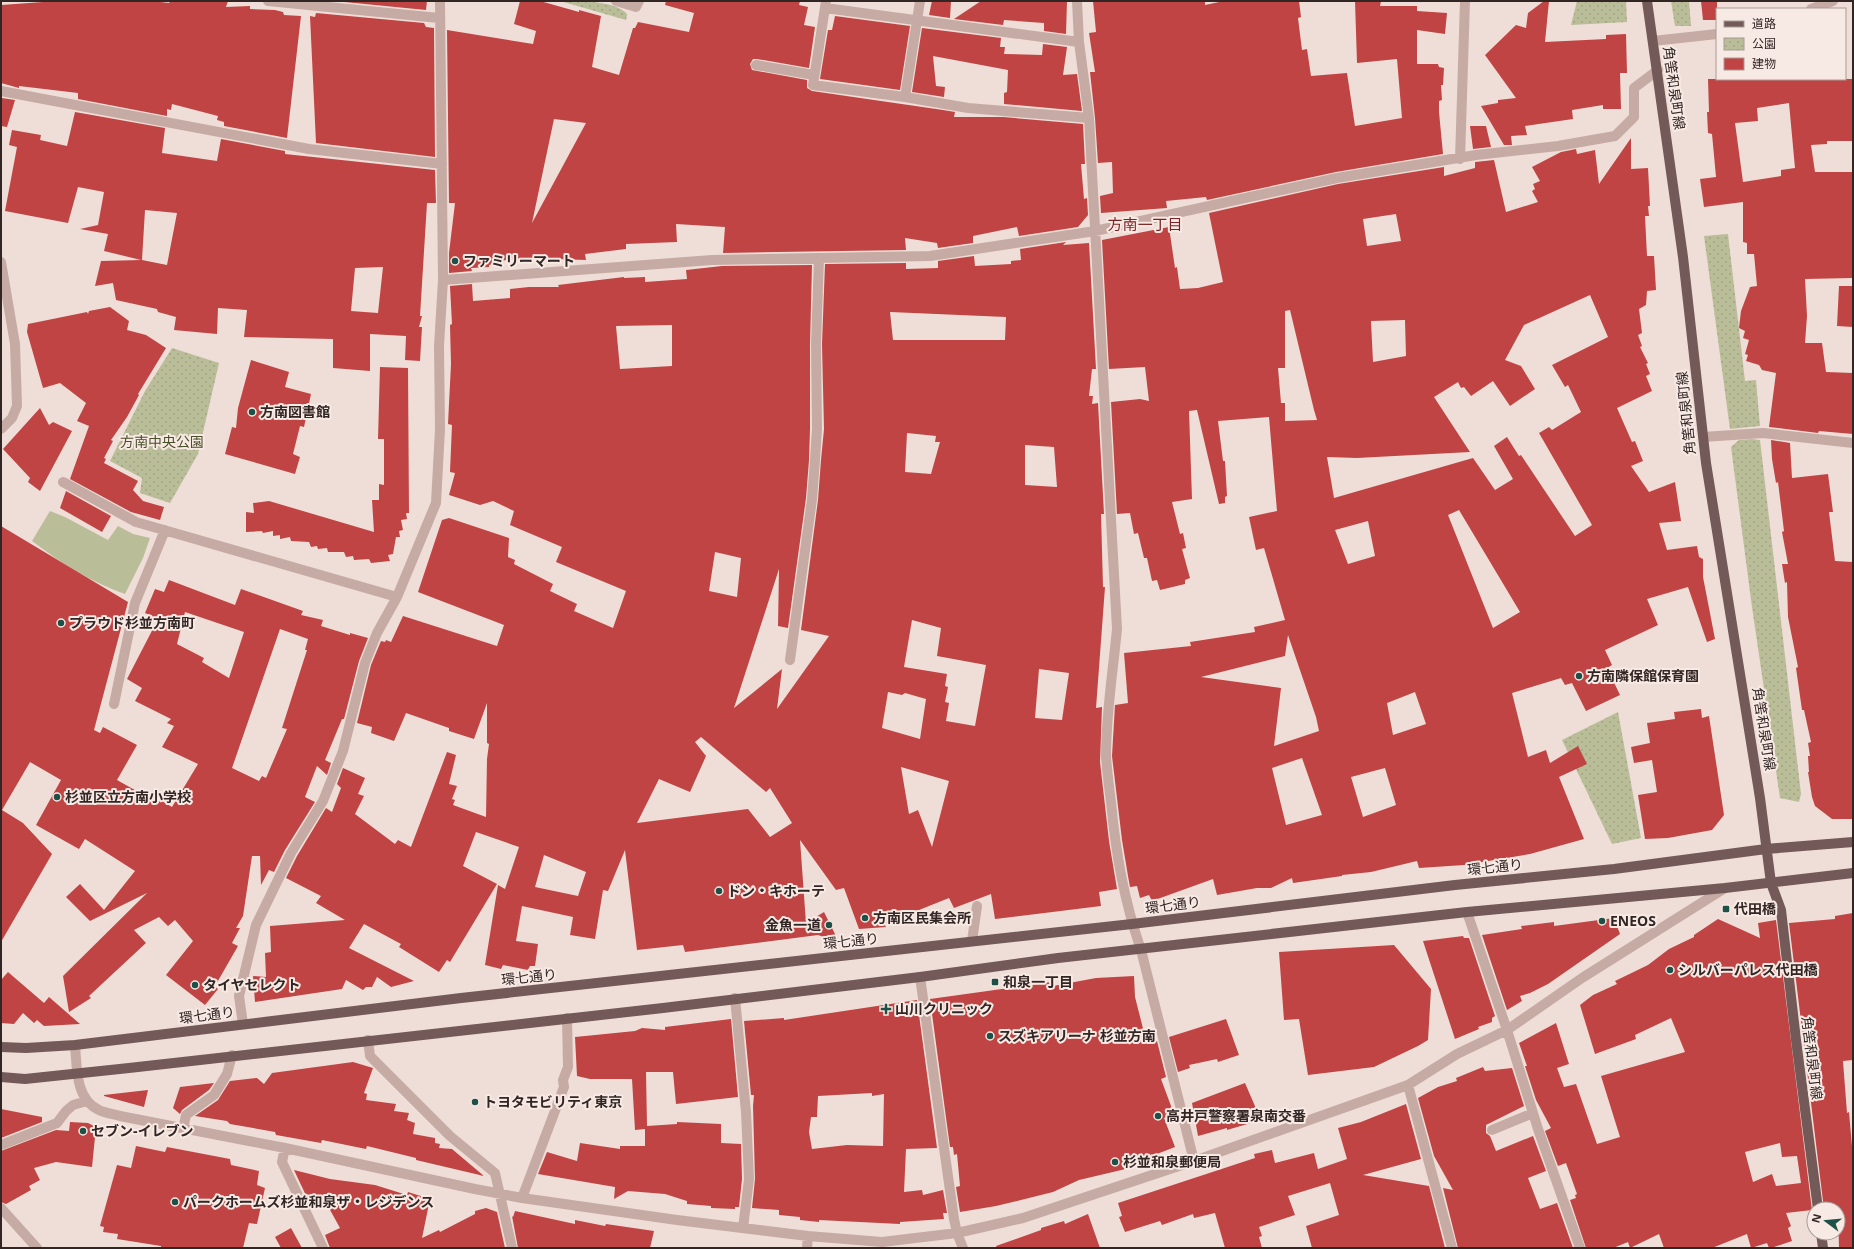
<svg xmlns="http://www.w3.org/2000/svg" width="1854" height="1249" viewBox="0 0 1854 1249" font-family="'Open Sans','Noto Sans JP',sans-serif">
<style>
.grass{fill:#b9bd98}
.park{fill:url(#park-dots)}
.building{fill:#c04444;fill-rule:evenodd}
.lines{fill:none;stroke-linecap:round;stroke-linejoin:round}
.minor{stroke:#c6aba4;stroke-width:10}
.major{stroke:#735957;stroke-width:10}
.poi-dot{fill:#1d5148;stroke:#f7e9e3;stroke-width:1.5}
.labels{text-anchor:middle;stroke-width:4;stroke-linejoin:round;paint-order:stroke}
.street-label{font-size:14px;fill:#322625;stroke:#f7e9e3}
.poi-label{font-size:14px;font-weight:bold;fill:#322625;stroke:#f7e9e3;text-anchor:start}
.park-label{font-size:14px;fill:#4a4f2a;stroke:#f7e9e3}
.neighbourhood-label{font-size:15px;fill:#7d2223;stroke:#f7e9e3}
</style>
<defs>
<pattern id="park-dots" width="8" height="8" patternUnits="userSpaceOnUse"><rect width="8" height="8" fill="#b9bd98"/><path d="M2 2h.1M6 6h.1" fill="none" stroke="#a0a283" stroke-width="1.8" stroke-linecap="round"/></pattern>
</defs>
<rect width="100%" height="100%" fill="#efded7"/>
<path class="grass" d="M50 511 65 517 108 540 118 526 133 534 150 538 143 558 125 594C91 582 61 563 32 541Z"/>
<path class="park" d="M560 1C578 1 615 0 627 14L626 20Z
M1577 1H1626L1627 22 1571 25Z
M1671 1H1689L1691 26H1675Z
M1728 234 1745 381 1756 380 1760 426 1730 429 1704 236Z
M172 348 219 363 198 454 170 503 140 493 142 478 110 461 145 391Z
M1752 439 1760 440 1801 794 1799 802 1780 798 1752 607 1731 447 1739 440Z
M1618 712 1641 838 1612 844 1562 740Z"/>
<path class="building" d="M57 1H152L169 3 170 1H228L226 7 250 6V9L275 10 283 12 284 15 301 16 287 138 224 126V122L217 120 218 116 172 104 171 110 167 109V116L78 99V93L19 86V88L1 83V5Z
M334 1H427L426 10Z
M520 1H540L579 12V10L601 16 592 67 619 75 633 28H635L638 22 689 32 694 13 665 5 666 1H800L799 5 808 7 804 25 815 27 809 68 757 59H753L750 64 752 70 807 80V88L812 91 943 110 955 112 954 117H1003L1083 124 1085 164H1081L1084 199 1087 198 1088 215 1078 227 1019 236 1017 227 973 236V243L938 248 937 243 905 238 906 250 723 253 725 227 676 224 677 242 626 244V249L585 254 586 260 527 258 526 262 509 259 489 265V267L471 268 472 271 449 273V253L455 203H449L447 30 533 44 536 31 514 24ZM554 119 586 123 532 223Z
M932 1H951L950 18 929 15Z
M981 1H1067L1066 34 1044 31V23L1004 20 1003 25 954 19Z
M1093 1H1205V5L1224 1H1299L1301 17 1298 18 1302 50 1307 49 1311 76 1347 73 1355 126 1402 118 1397 59 1357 63 1355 1H1381L1380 6H1417V11L1447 13 1445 34 1417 30V64H1438L1439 67 1444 68 1443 85H1441L1442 100 1439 101V112L1443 154 1336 172 1207 200 1206 197 1166 201 1167 208 1101 213 1100 196 1113 193 1112 162 1098 163 1095 118 1090 72H1095L1089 33 1096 32Z
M1544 1H1549L1545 42 1606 39V35L1626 34 1627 73H1620L1621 109H1603V105L1572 110 1573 119 1525 126 1527 135 1511 136 1512 145H1504L1481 106 1498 103V100L1516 98 1485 55 1516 25 1526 28 1528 13Z
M1701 1H1717V20H1703Z
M316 13 424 23 426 27 434 28 435 157 316 143 310 16 315 17Z
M835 16 910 26 900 90 820 79 828 30H832Z
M922 28 1001 38 1000 47H1005L1004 54 1042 55 1043 44 1067 47 1063 75 1077 74 1082 111 1004 104V93L1007 92 1008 70 933 56 936 86 945 87 944 97 912 92Z
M1708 79H1853V141H1827V144L1811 145 1815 172H1853L1852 278 1805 279 1807 316 1805 343H1822L1826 372 1853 373V434L1819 431 1818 433 1769 427 1776 373 1762 370 1759 365 1746 361 1748 355 1745 354 1749 340 1743 338 1745 331 1739 328 1741 311 1750 287 1757 286 1754 254H1747V243L1743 242V202L1704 207 1700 179 1716 177 1712 134 1708 133 1707 112H1709ZM1789 103 1795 168 1781 170V176L1743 182 1735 123 1758 121 1757 108Z
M2 98 15 100 7 127 1 126Z
M75 112 165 128 162 153 217 161 221 139 285 151V154L435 170 436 203H427L420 316H422L419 327H422L420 361 405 360 406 336 370 334V371L333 368V339L244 337 247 310 218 308 217 334 174 330 176 317 158 312 157 309 116 300 113 283 95 286 101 261 141 260 104 251 108 234 80 229 98 225 104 192 78 187 68 223 5 211 17 147 9 145 12 130 41 135 40 140 67 146ZM145 210 177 213 167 265 142 260ZM383 267 378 313 351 311 355 268Z
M1470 126H1486L1491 147 1473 149Z
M1631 138V169L1648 168 1650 206H1648L1649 216H1645L1647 256H1654L1656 290 1647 291 1646 305 1639 309 1642 333 1638 335 1642 346 1640 347 1648 363 1646 364 1650 374 1646 376 1652 391 1617 408 1632 442 1635 441 1643 461 1631 466 1649 492 1675 482 1681 521 1659 523 1667 550 1697 546 1699 557 1703 559V577L1715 639 1707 642 1688 587 1647 599 1658 625 1605 650 1612 665 1607 668 1620 695 1586 711 1572 683 1565 685 1561 678 1512 693 1528 757 1546 750 1550 763 1578 746 1587 764 1559 777 1584 839 1530 854 1464 865 1419 868 1417 861 1371 872 1342 875V876L1293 883 1292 878 1271 888H1257L1217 895 1213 879 1152 901 1149 895 1140 898 1137 886 1130 887 1128 876 1122 840 1112 756 1115 705 1128 703 1124 653 1191 646 1190 642 1255 632 1254 627 1285 620 1264 548 1256 550 1249 517 1277 511 1269 417 1218 421 1223 461H1225L1227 496 1225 497V503L1219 504 1197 410 1189 411 1192 499 1172 502 1180 534 1183 533 1186 548 1182 549 1190 578 1185 580V584L1160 590 1157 580 1152 581 1147 558H1144L1138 533 1134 534 1130 513 1117 514 1111 402 1140 399 1149 401 1145 367 1109 369 1102 240 1169 227 1175 268 1177 267 1180 289 1198 288 1223 282 1209 213 1338 184 1444 167V176L1475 168V162L1494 160 1506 212 1538 202 1532 191 1535 189 1533 184 1540 181 1532 167 1561 152 1576 149 1577 154 1595 150 1599 184ZM1396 214 1401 241 1367 246 1363 219ZM1590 295 1608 337 1552 365 1565 387 1568 385 1581 412 1552 430 1549 427 1539 433 1592 525 1575 536 1521 455 1519 456 1507 437 1494 446 1513 479 1495 490 1473 458 1334 498 1327 457 1357 458 1470 452 1434 397 1458 382 1461 388 1464 387 1471 396 1493 381 1510 406 1535 389 1521 366 1505 360 1524 325ZM1290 310 1314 410 1317 420 1285 421V403H1281L1278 368H1285V311ZM1405 320 1406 356 1373 362 1371 321ZM1459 510 1520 612 1493 628 1448 515ZM1368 521 1375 556 1348 564 1335 530ZM1288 635 1316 717 1319 731 1274 746 1281 688 1201 677 1285 656ZM1415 692 1426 724 1393 735 1387 703ZM1302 758 1322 815 1286 825 1272 768ZM1385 768 1396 805 1363 817 1351 777Z
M1066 242 1063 245 1089 243 1096 369H1092L1089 396H1093L1092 404 1098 403 1104 514H1101L1103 587H1105L1096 708 1102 707 1100 762 1109 841 1117 889 1099 892 1101 906 995 919 991 894 954 908 949 898 884 924 886 927 859 929 844 888 836 890 800 840 806 923 824 912 839 942 818 935 685 952 683 945 637 950 625 850 608 891 603 890 595 939 570 935 573 917 522 906 516 941 538 944 535 966H530L528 970 503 965 501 969 485 965 498 885 505 889 519 847 476 832 463 866 497 884 450 962 447 960 439 972 399 947 401 944 364 924 349 948 414 981 391 987 377 977 372 987H366L363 990 346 980 342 989 255 1002 253 976 266 977 265 953 271 952 270 926 345 920 316 903 321 896 286 878 297 856 326 808 332 812 341 788 337 784 343 768 365 778 358 794 364 796 355 814 395 844 398 840 411 847 447 752 456 755 449 784 457 786 452 799 455 800 453 805 486 817 487 759 489 744 487 743V703L474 739 449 731V728L406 713 394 741 371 733 372 727 357 723 371 665 381 641 385 642 386 640 391 642 403 616 497 646 504 625 418 592 442 520 449 518 509 538 508 557 515 560 514 564 553 584 550 591 577 604 574 611 613 628 626 591 556 562 562 547 510 525 514 511 493 501 480 505 449 495 455 473 450 472 452 425 448 424 451 364 450 325 452 324 450 286 472 284 473 301 510 298V289L529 287H559L558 285 624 277V278L645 277V282L687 279 686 270 722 266 812 265 810 344V429L809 460 806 498 788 628 778 626 779 569 734 708 782 669 777 709 829 636 801 630 818 500 821 460 824 429 822 344 825 264 906 263V269L938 268V261L974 256 975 266 1011 264V261L1021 260 1020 249ZM890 312 1006 317 1005 340H893ZM672 325V366L620 369 616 326ZM907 433 936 436 935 442H940L931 474 905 472ZM1025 445 1054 447 1057 487 1025 485ZM715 552 741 558 737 597 709 591ZM912 620 941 628 937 656 986 665 975 726 946 721 949 703 945 702 948 687 945 686 947 674 904 667ZM1039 669 1069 673 1062 720 1035 718ZM888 692 902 695 905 693 926 699 920 739 882 728ZM701 737 766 792 770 788 792 823 770 837 748 809 637 823 659 779 690 792 706 756 695 742ZM901 767 949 781 932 847 918 810 909 814ZM544 855 586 872 578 896 535 887Z
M1839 286H1853V327L1837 326Z
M110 307 129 321 127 330 146 335 166 348 138 394 139 395 127 417 111 440 113 441 104 458 106 459 104 463 138 481 133 490 143 501 164 507 160 520 131 512 70 479 89 426 77 421 86 403 60 383 43 388 27 332 28 324 87 312 88 314 89 311Z
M251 360 289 372 285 387 311 394 304 427 300 426 293 454 300 457 295 474 225 454 232 427 236 428 238 408Z
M380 367 408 368 409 513H406L407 519 401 520 403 530 399 531 400 537H396L393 554 388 555 390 561 371 563 369 559 354 560 353 556 346 557 344 552H328L327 548 318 549 317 546 311 547 309 542 291 541 290 537 280 539V535L273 536V531L263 533 262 531 246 532V512L254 513 253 503 269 501 374 532 372 500H379V484L384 485V439H378Z
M40 408 49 425 53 422 72 431 40 491 28 482 30 478 3 449Z
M1771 440 1790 443 1792 478 1828 474 1833 512H1829L1835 561 1853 562V819H1832L1815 806 1812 797 1808 772H1809L1808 756H1810L1808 743 1811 742 1804 710H1802L1796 668 1798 667 1788 617 1787 582 1785 583 1782 564H1788L1782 532 1784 531 1778 482 1776 483 1772 459Z
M66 491 111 516 102 532 60 508Z
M1 526 128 602 94 730 100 733 103 727 137 745 117 780 158 803 160 800 172 807 198 764 162 747 174 726 167 723 171 719 135 701 142 688 127 679 158 619 145 613 155 589 164 592 169 580 235 605 241 589 303 611 301 615 323 620 321 626 350 635V633L368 638 359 661 344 719H342L325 760 331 763 327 775 317 766 305 797 315 802 285 850 274 872 269 870 261 885 260 856H252L243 916 236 928H240L232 943 238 946 215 986 218 989 205 1005 166 975 193 941 175 920 168 926 159 917 134 930 146 943 89 996 91 998 69 1012 63 976 147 893 90 921 66 897 80 884 104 910 135 871 85 839 79 849 36 825 61 780 30 762 2 810 23 823 52 854 1 942ZM185 612 244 632 229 678 202 662 204 658 177 644ZM280 629 308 639 305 650H307L282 728 287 729 266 778 262 776 259 781 232 768Z
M1701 709 1702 718 1709 716 1724 815 1712 830 1668 838 1645 839 1638 795 1657 792 1652 760 1634 763 1631 747 1650 743 1647 723 1675 719 1674 712Z
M1853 913V1060L1843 1061 1847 1113 1849 1112 1853 1158V1248H1839L1838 1209H1824L1789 923 1835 919V916Z
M1614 918 1620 934 1548 984 1530 993 1520 996 1522 1001 1507 1010 1482 935 1522 929 1521 926 1554 922V926Z
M1718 919 1760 938 1758 923 1776 920 1812 1210 1786 1213 1791 1226 1788 1228 1792 1241 1771 1248H1769L1767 1243 1751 1248 1747 1234 1712 1248H1664L1659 1234 1630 1248 1628 1242 1613 1248H1586L1570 1200 1576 1198 1575 1195 1577 1194 1566 1163 1558 1166 1545 1131 1551 1128 1536 1100 1525 1066H1527L1519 1043 1556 1023 1569 1064 1557 1068 1564 1087 1576 1084 1597 1144 1620 1137 1601 1076 1685 1052 1671 1018 1635 1035 1636 1039 1595 1054 1580 1005 1593 995 1617 984 1615 981 1648 965 1669 949 1694 937V935ZM1780 1143 1782 1157 1797 1156 1801 1183 1776 1186 1772 1174 1753 1182 1745 1152Z
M1463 936 1464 938H1469L1495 1016 1492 1018V1022L1478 1027 1479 1029 1455 1039 1423 941Z
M1394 945 1431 989 1428 1040 1418 1046 1374 1067 1308 1075 1299 1019 1284 1020 1279 952Z
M8 972 44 1003 49 997 80 1024 44 1026 37 1020 34 1023 23 1013 14 1024 1 1023V980Z
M1134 976 1135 997 1147 1044 1157 1041 1166 1077 1161 1079 1174 1114 1164 1118 1175 1147 1149 1157 1151 1163 1079 1180 1053 1192 1021 1200 996 1206 960 1212 956 1187 960 1186 957 1154 954 1155 953 1147H950L930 999 1052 982 1053 986 1096 978Z
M917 1000 937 1148 906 1149 904 1192 922 1190 923 1195 943 1190 947 1213H943L944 1219 900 1222V1224L819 1220V1222L800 1220V1217L779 1215V1210L752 1208 755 1179 753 1106 754 1095H751L744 1021 784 1018V1020ZM872 1093V1096L884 1094 883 1146 847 1145 812 1149 809 1132 811 1117H817L818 1096Z
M731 1019 738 1097 676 1104 673 1072H646L647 1126 677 1124V1122L721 1124V1143L741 1144 742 1179 739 1207H735V1209L711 1208V1206L687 1204V1201L665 1194 628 1191 614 1199 615 1187 538 1174 547 1152 577 1161 580 1143 620 1149V1146H645V1129L635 1130 632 1079H590L577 1076 575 1037 635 1031 642 1028 665 1030V1027Z
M1226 1019 1239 1055 1218 1062 1217 1059 1189 1065 1190 1068 1178 1072 1169 1037Z
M353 1062 373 1068 364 1093 367 1094 366 1100 396 1104 394 1111 409 1113 407 1120 415 1123 413 1134 435 1138V1143L440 1144 439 1148 452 1149 484 1176 416 1160V1158L367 1146 366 1149 322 1140 321 1143 276 1135 275 1132 230 1124 227 1121 195 1116 218 1100 230 1081 257 1078 264 1084 272 1073Z
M1483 1067 1485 1071 1512 1068 1524 1106 1486 1125V1133L1490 1136 1496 1151 1533 1136 1546 1171 1528 1178 1540 1209 1557 1203 1573 1248H1458L1443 1188 1453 1190 1434 1156 1418 1098 1438 1087 1457 1081 1456 1078Z
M214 1083 209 1090 182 1110 180 1114 173 1108 180 1087Z
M1245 1083 1261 1120 1227 1130V1128L1198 1136 1192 1103Z
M148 1090 144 1107 104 1096V1095Z
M1406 1104 1421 1159 1363 1175 1429 1186 1445 1248H1312L1306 1226 1339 1215 1330 1183 1288 1196 1295 1215 1259 1227 1262 1236 1259 1237 1262 1248H1225L1215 1213 1194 1218 1193 1214 1162 1225 1160 1221 1125 1232 1119 1217 1122 1216 1118 1203 1255 1158 1254 1154 1272 1150 1275 1163 1314 1153 1318 1169 1347 1159 1338 1128 1361 1122Z
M1 1109 42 1117V1122L1 1138Z
M70 1122 88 1123 96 1127 92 1167 56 1162 34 1168 40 1180 29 1186 31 1190 6 1204 1 1202V1151L56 1130 69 1131Z
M136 1146 165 1152 167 1147 230 1159 231 1165 259 1171 257 1185 265 1188 257 1224 249 1223 243 1248H161V1246L117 1239 118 1234 103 1232 104 1227 100 1226 117 1165 131 1168Z
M294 1170 330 1179 375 1185 407 1195 408 1192 430 1199 422 1238 439 1230 440 1232 475 1214V1211L486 1208 497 1212 505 1248H330L325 1235 340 1228 324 1199 310 1204Z
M515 1211 575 1224V1220L605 1226 606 1224 654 1231 650 1248H518L512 1216 513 1217Z
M1088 1214 1100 1248H997L996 1246 1041 1230V1228L1064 1221 1065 1224Z
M291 1228 302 1248H281L275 1237Z"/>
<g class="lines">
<path class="minor" d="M268 1 439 18
M616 1 636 7 639 1
M826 1 813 85 905 97 968 108 1089 118
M1077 1 1079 42 1089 118 1117 629C1113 671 1106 714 1106 756 1107 771 1109 787 1111 802 1116 855 1124 900 1141 950L1194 1161
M825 8 1079 42
M1811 9 1833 1
M1653 41 1717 34
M756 65 814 75
M1 91 309 149 442 164
M905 97 920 1
M1460 159 1465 1
M1 262 15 344 17 406 12 418 1 429
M443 280 712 260 930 256 1095 231 1337 178 1476 155 1558 146 1615 136 1634 117V88L1658 70
M1703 437 1763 433 1853 443
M63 482 136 522 397 597
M790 660 812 499 815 460 817 429 816 344 819 258
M114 704 135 603 165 530
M1467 912 1507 1030 1538 1129 1580 1248
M972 941 977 906
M920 977 954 1219 957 1233 963 1248
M735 998 746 1112 749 1179 743 1228
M243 1024 239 996 256 925 291 853 323 801 343 751 365 663 377 633 397 597 436 503 440 429 439 346 443 280 440 1
M368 1040 370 1056 450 1136 495 1173 512 1248
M75 1045C77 1067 75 1099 99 1110 105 1113 113 1114 120 1116L285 1148 475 1189 522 1198 677 1220 808 1236 882 1242 957 1233 1023 1218 1194 1161 1408 1085 1457 1054 1507 1030 1582 978 1725 888
M1408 1085 1452 1248
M183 1129 186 1115 214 1095 227 1074 232 1055
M1492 1130 1533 1113
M1 1145 57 1123 66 1111 73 1105 87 1101
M285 1148 282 1162 323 1248
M522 1198 564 1087 563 1080 568 1067 567 1018
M1 1208 37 1248
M807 1248 808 1236"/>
<path class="major" d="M1647 1 1683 257 1706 463 1760 798 1771 883 1781 910 1796 1040 1818 1209
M1 1047 26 1048 75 1045 461 998 1132 924 1455 885 1614 869 1766 849 1853 842
M1 1077 25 1079 129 1068 663 1008 920 977 1058 958 1467 912 1725 888 1853 873
M1821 1233 1823 1248"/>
</g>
<g class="poi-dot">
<circle cx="455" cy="261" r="4"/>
<circle cx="252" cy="412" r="4"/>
<circle cx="61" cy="623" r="4"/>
<circle cx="1579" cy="676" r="4"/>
<circle cx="57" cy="797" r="4"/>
<circle cx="719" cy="891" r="4"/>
<rect x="1722" y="905" width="8" height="8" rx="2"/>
<circle cx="865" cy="918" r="4"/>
<circle cx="1602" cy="921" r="4"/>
<circle cx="829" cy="925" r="4"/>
<circle cx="1670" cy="970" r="4"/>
<rect x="991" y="978" width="8" height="8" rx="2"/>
<circle cx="195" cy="985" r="4"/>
<path d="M884 1003h4v4h4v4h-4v4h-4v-4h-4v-4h4z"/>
<circle cx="990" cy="1036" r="4"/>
<circle cx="475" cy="1102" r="4"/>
<circle cx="1158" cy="1116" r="4"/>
<circle cx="83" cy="1131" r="4"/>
<circle cx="1115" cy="1162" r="4"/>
<circle cx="175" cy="1202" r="4"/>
</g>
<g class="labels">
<g class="street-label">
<text transform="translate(1674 88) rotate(82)" y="5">角筈和泉町線</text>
<text transform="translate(1686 413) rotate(-96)" y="5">角筈和泉町線</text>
<text transform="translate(1764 729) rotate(81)" y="5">角筈和泉町線</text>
<text transform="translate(1495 867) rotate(-6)" y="5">環七通り</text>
<text transform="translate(1173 905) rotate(-7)" y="5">環七通り</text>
<text transform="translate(851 941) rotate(-6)" y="5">環七通り</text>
<text transform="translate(529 977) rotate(-6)" y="5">環七通り</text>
<text transform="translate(207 1015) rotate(-7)" y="5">環七通り</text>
<text transform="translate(1812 1058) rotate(83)" y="5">角筈和泉町線</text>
</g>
<g class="poi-label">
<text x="463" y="266">ファミリーマート</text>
<text x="260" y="417">方南図書館</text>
<text x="69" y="628">プラウド杉並方南町</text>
<text x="1587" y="681">方南隣保館保育園</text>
<text x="65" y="802">杉並区立方南小学校</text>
<text x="727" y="896">ドン・キホーテ</text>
<text x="1734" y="914">代田橋</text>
<text x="873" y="923">方南区民集会所</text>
<text x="1610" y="926">ENEOS</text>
<text x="821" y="930" text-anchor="end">金魚一道</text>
<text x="1678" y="975">シルバーパレス代田橋</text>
<text x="1003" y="987">和泉一丁目</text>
<text x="203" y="990">タイヤセレクト</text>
<text x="895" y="1014">山川クリニック</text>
<text x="998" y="1041">スズキアリーナ 杉並方南</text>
<text x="483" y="1107">トヨタモビリティ東京</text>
<text x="1166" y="1121">高井戸警察署泉南交番</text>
<text x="91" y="1136">セブン-イレブン</text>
<text x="1123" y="1167">杉並和泉郵便局</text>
<text x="183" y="1207">パークホームズ杉並和泉ザ・レジデンス</text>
</g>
<g class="park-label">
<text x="162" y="447">方南中央公園</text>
</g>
<g class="neighbourhood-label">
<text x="1145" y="230">方南一丁目</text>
</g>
</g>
<rect width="1854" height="1249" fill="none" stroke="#322625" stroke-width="4"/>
<rect x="1716" y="8" width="130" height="72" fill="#f7e9e3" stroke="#a89b97"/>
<rect x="1724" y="21" width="20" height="6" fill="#735957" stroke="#a89b97"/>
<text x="1752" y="28" font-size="12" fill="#322625">道路</text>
<rect x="1724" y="38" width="20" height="12" fill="url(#park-dots)" stroke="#a89b97"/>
<text x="1752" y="48" font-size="12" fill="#322625">公園</text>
<rect x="1724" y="58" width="20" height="12" fill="#c04444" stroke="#a89b97"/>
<text x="1752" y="68" font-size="12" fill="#322625">建物</text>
<g transform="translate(1826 1221) rotate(286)"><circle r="19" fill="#f7e9e3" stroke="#a89b97"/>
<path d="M0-3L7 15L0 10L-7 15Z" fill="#1d5148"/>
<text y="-6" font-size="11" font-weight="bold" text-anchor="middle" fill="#322625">N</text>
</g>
</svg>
